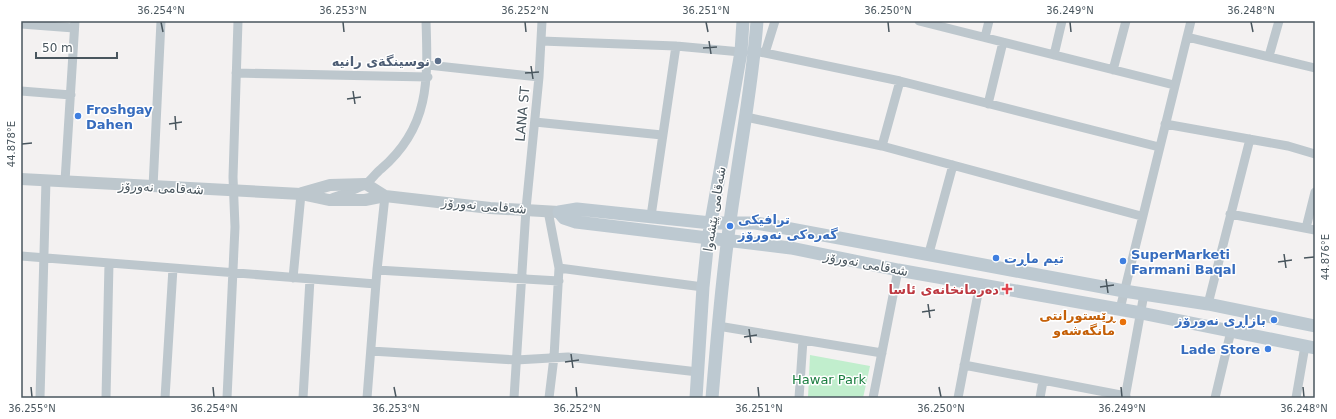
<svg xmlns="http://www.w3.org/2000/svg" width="1336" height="419" viewBox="0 0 1336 419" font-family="'DejaVu Sans','Noto Naskh Arabic',sans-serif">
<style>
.green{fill:#c1eecd}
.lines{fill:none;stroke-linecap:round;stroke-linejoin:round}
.minor{stroke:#bdc7cd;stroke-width:9}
.tertiary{stroke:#bdc7cd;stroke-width:12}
.secondary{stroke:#bdc9d1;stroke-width:13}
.ticks{fill:none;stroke:#49565e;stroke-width:1.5}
.service-dot{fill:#5c6f8a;stroke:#fff;stroke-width:1.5}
.shop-dot{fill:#3f7fe0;stroke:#fff;stroke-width:1.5}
.health-dot{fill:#e0444e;stroke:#fff;stroke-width:1.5}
.food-dot{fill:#e8710a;stroke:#fff;stroke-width:1.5}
.labels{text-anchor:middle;stroke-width:3;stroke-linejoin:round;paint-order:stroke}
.service-label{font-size:13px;font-weight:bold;fill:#4e5e75;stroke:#fff;text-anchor:end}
.shop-label{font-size:13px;font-weight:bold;fill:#366cbe;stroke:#fff;text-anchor:start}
.street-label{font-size:13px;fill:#49565e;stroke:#fff}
.health-label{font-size:13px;font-weight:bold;fill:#be3a42;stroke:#fff;text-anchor:end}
.food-label{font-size:13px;font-weight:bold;fill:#c56008;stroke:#fff;text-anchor:end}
.park-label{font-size:13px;fill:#1b7e40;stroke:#fff}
.neatline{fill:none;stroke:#49565e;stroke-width:1.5}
.ticks-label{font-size:10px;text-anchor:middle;fill:#49565e}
</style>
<rect width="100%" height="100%" fill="#f3f1f1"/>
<path class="green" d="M810 355 870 366 863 398H808Z"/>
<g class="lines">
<path class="minor" d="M919 21 1174 85
M21 24 74 28
M985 37 989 21
M1187 37 1315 68
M541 41 676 46 741 52
M755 51 900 81 1159 147
M765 53 775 21
M1054 55 1062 21
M1269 56 1279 21
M428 65 539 77
M1113 70 1126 21
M236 73 428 77
M21 91 71 95
M988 104 1003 42
M746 117 882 146 1141 216
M535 122 662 135
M1165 124 1288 146 1315 154
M882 146 900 81
M65 181 75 21
M153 187 161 21
M332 198C343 194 356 190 366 184 371 180 376 173 381 169 430 127 428 80 426 21
M548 211 559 268 554 357 549 398
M1230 214 1315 230
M651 216 676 46
M1306 228 1315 192
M929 253 953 165
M21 256 376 284
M559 268 703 287
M377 270 559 281
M293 278 301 194
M1208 304 1250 139
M1120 309 1191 21
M718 326 882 353
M371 351 516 360 568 357 698 372
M964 365 1126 396
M40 398 46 180
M106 398 109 263
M165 398 173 268
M227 398 235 227 233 177 238 21
M303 398 310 279
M367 398 377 270 385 196
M514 398 526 209 539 77 542 21
M799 398 803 340
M873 398 898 270
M958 398 980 283
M1040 398 1043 381
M1125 398 1144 294
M1215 398 1231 331
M1296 398 1305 346"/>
<path class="tertiary" d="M21 179 301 194 329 200H365L385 196 490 208 559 212
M302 193 330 185 366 184 385 196"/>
<path class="secondary" d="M1315 326 1208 304 1124 291 780 227 755 223H711L577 209 559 212 564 218 576 222 791 248 898 270 1141 313 1315 348
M696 398 703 287 708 239 741 52 743 21
M712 398C718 327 724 257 735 187 743 131 753 77 757 21"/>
</g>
<path class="ticks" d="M161 22 163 32M343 22 344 32M525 22 526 32M706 22 708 32M888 22 889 32M1070 22 1071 32M1251 22 1253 32M709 41 711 54M703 48 717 47M531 66 533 79M525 73 539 72M353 91 355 104M347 99 361 97M175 116 176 130M169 124 182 122M22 144 32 143M1284 254 1286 268M1304 258 1314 257M1278 262 1292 260M1106 279 1108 293M1100 287 1114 285M928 304 930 318M922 312 935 310M749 329 751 343M744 337 757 335M571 354 573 368M565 362 579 360M31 387 32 397M213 387 214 397M394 387 396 397M576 387 577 397M758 387 759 397M939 387 941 397M1121 387 1122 397M1303 387 1304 397"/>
<circle class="service-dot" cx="438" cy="61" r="4"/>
<g class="shop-dot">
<circle cx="78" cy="116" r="4"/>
<circle cx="730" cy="226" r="4"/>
<circle cx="996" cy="258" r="4"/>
<circle cx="1123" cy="261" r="4"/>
<circle cx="1274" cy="320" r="4"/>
<circle cx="1268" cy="349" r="4"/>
</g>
<path class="health-dot" d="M1005 283h4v4h4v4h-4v4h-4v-4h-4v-4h4z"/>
<circle class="food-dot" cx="1123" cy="322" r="4"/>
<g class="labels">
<g class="service-label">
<text x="430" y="66">نوسينگةى رانيه</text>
</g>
<g class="shop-label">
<text x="86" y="114">Froshgay<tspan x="86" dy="15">Dahen</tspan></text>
<text x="738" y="224">ترافیکی<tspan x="738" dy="15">گەرەکی نەورۆز</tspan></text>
<text x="1131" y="259">SuperMarketi<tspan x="1131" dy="15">Farmani Baqal</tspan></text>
<text x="1004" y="263">تیم ماڕت</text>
<text x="1266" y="325" text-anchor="end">بازاڕی نەورۆز</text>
<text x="1260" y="354" text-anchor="end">Lade Store</text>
</g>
<g class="street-label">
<text transform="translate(522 114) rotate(-85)" y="5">LANA ST</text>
<text transform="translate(161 187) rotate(3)" y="5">شەقامی نەورۆز</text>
<text transform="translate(484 205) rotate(5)" y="5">شەقامی نەورۆز</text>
<text transform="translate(714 209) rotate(-81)" y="5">شەقامی پێشەوا</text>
<text transform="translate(866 263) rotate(11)" y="5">شەقامی نەورۆز</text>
</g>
<g class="health-label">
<text x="999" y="294">دەرمانخانەی ئاسا</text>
</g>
<g class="food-label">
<text x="1115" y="320">ڕێستورانتی<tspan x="1115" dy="15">مانگەشەو</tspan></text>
</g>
<g class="park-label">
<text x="829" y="384">Hawar Park</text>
</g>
</g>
<rect width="1336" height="419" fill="none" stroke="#ffffff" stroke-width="44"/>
<path d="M36 52v6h81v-6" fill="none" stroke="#49565e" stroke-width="2"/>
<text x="42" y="52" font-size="12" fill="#49565e" stroke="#ffffff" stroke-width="3" paint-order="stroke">50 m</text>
<rect x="22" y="22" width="1292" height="375" class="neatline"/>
<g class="ticks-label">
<text x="161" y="14">36.254°N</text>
<text x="343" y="14">36.253°N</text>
<text x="525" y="14">36.252°N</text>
<text x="706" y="14">36.251°N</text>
<text x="888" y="14">36.250°N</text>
<text x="1070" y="14">36.249°N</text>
<text x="1251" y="14">36.248°N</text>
<text transform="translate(11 144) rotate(-90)" y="4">44.878°E</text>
<text transform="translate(1325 257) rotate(-90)" y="4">44.876°E</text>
<text x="32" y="412">36.255°N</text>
<text x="214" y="412">36.254°N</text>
<text x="396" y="412">36.253°N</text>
<text x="577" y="412">36.252°N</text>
<text x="759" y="412">36.251°N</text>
<text x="941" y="412">36.250°N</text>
<text x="1122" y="412">36.249°N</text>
<text x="1304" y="412">36.248°N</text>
</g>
</svg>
